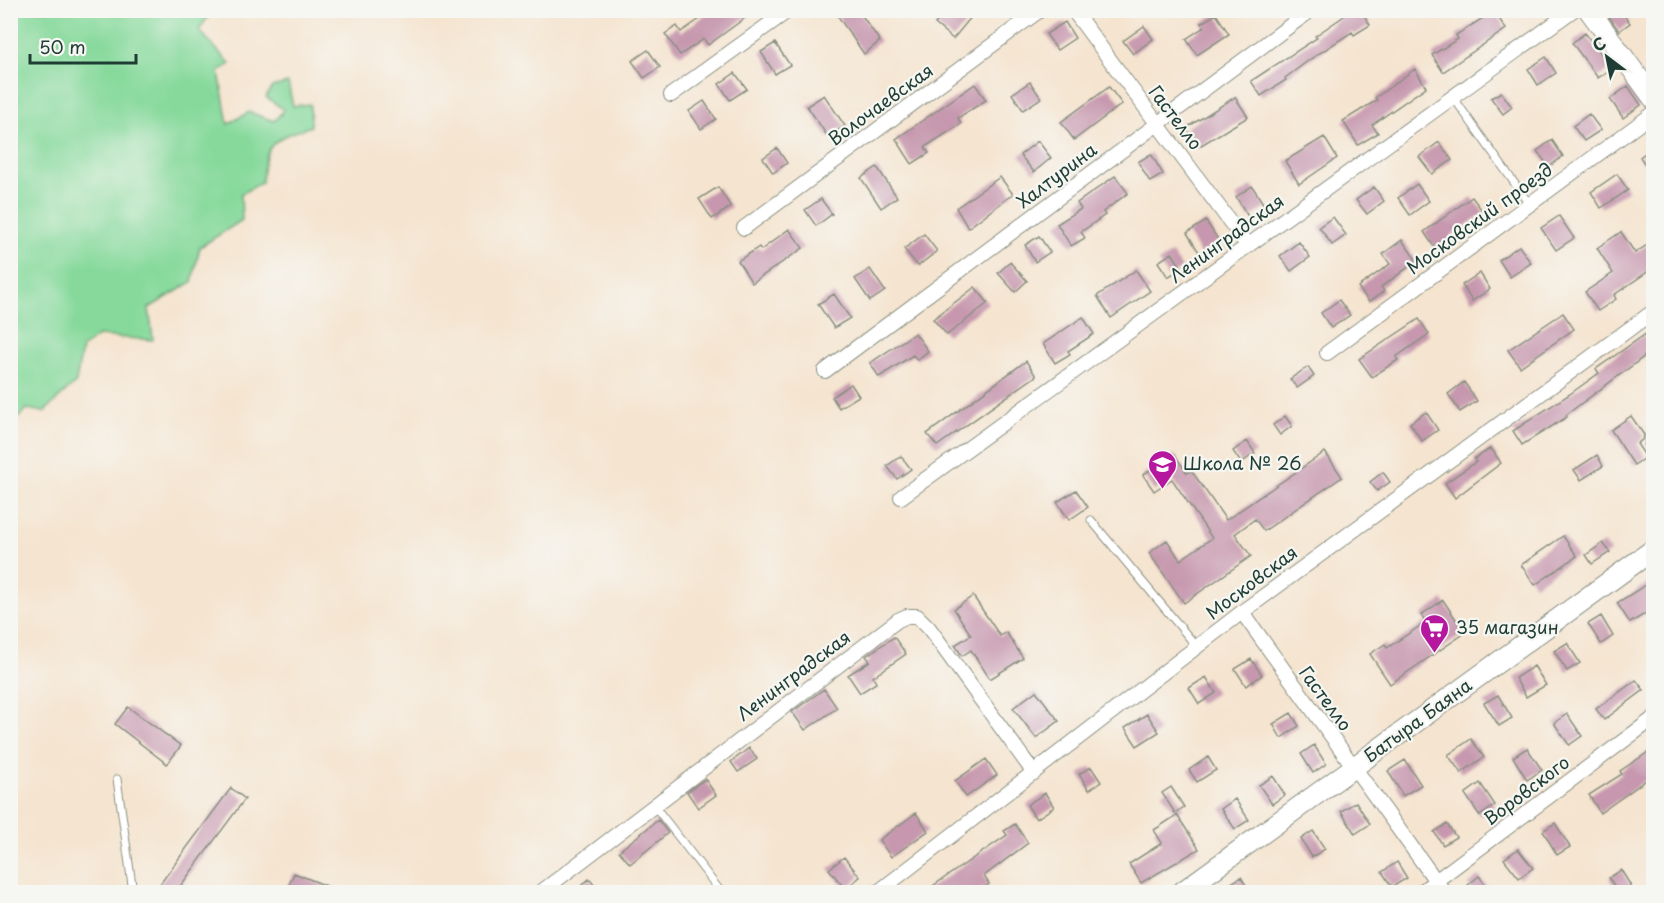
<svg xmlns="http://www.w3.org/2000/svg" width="1664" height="903" viewBox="0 0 1664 903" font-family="'Playpen Sans',sans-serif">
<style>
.green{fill:#86d99b;stroke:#528b68;stroke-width:1.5}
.building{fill:#c697ae}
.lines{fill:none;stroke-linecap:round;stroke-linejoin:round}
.lane-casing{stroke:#8a9082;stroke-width:9}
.street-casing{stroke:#8a9082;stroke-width:16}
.secondary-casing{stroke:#8a9082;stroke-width:22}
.lane{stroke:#fff;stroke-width:7}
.street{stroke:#fff;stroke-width:14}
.secondary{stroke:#fff;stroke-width:20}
.labels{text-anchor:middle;stroke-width:4.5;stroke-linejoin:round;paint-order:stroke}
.street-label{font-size:18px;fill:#1f3d34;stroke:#f6f6f2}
.poi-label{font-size:18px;fill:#1f3d34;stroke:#f6f6f2;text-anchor:start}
</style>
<rect width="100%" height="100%" fill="#f6f6f2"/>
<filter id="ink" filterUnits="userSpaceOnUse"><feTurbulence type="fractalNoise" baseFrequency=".0167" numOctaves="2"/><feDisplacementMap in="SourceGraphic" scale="12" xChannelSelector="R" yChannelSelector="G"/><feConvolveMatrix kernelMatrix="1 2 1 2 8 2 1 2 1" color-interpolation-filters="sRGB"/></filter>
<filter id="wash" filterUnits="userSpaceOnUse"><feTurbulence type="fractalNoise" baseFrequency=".008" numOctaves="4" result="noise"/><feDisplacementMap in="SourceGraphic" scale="24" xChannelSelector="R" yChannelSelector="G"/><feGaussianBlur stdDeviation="1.35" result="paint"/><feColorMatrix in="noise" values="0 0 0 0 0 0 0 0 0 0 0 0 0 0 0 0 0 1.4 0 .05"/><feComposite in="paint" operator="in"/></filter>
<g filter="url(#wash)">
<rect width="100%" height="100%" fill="#f5e4cf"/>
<path class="green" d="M11 10 229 11H212L199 30 230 64 219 72 228 124 249 112 274 121 284 110 266 97 272 87 288 83 293 106 310 104 311 126C275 139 264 141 262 182L241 194 242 220 200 247 192 282 149 308 153 340 98 336 82 348 76 382 44 412 27 409 11 425Z"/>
<g id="blocks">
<path class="building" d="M713 10H756L708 45 704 39 680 55 665 34 677 26 681 32Z
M844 10H858L880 41 864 54 837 15Z
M947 10H977L953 39 935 24Z
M1353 10H1361L1370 25 1354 35 1352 32 1312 58 1285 78 1286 80 1261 96 1251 81 1317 38 1315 36Z
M1604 10H1620L1630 23 1619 31Z
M1494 11 1506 29 1443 72 1432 55 1458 39 1456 35Z
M1216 14 1229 34 1197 55 1186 39 1204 27 1201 23Z
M1065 22 1075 38 1057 50 1046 34Z
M1144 26 1153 39 1133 54 1123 41Z
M1585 33 1612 68 1598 78 1572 43Z
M775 43 790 65 775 74 761 52Z
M648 50 660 67 644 78 632 61Z
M1546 57 1556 73 1538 85 1528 69Z
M1415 69 1426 87 1372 125 1378 133 1358 145 1343 121 1377 100 1375 98Z
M735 73 747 89 730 100 719 84Z
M1030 82 1041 98 1023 110 1012 94Z
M975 84 986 100 958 118 961 124 925 147 929 153 912 164 896 139Z
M1628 86 1641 105 1623 118 1610 99Z
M1109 87 1122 104 1074 140 1061 122Z
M1501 92 1512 107 1503 114 1491 98Z
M824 95 845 126 828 137 807 106Z
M1235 97 1248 117 1198 147 1186 128Z
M704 101 716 119 701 129 689 111Z
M1589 114 1601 130 1584 141 1573 126Z
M1324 137 1337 158 1299 184 1285 161Z
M1552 140 1563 156 1549 167 1537 151Z
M1038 141 1051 158 1034 172 1020 155Z
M1439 142 1452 160 1432 174 1419 157Z
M1653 147V177L1640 157Z
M777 148 787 163 773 173 763 158Z
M1151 154 1163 174 1150 182 1138 162Z
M877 167 897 197 881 208 861 178Z
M1617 174 1628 190 1601 208 1591 192Z
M1115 176 1128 193 1103 212 1105 215 1081 232 1085 238 1071 246 1057 224 1081 209 1077 203Z
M1000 177 1013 194 968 228 956 208Z
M1417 184 1429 201 1410 215 1398 198Z
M1252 186 1266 208 1249 218 1236 197Z
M718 187 731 207 712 219 699 199Z
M1374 187 1384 201 1367 214 1356 200Z
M1472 197 1484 213 1451 236 1453 240 1437 251 1424 232Z
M821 199 832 214 816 226 805 210Z
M1559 216 1574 238 1556 250 1541 228Z
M1333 217 1346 235 1332 245 1319 227Z
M1206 221 1219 241 1200 254 1187 233Z
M789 229 803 248 752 283 738 261 759 247 761 250Z
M1621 232 1635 253 1653 241V268L1614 295 1616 299 1598 311 1585 292 1613 273 1597 248Z
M924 234 937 251 918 266 904 249Z
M1039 236 1050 252 1035 262 1025 245Z
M1402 240 1417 261 1381 287 1384 291 1369 302 1358 287 1390 264 1383 254Z
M1299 242 1310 257 1291 271 1280 256Z
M1519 246 1531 263 1510 277 1499 260Z
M1172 253 1182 268 1168 277 1158 262Z
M1010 262 1027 281 1015 292 998 273Z
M870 269 885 291 870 301 855 279Z
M1136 270 1150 291 1111 318 1097 296Z
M1480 273 1490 289 1472 301 1462 285Z
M975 287 988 303 947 335 933 319Z
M834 294 850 318 834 328 818 304Z
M1339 300 1350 315 1331 328 1321 313Z
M1563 313 1574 329 1520 367 1508 350Z
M1083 317 1094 334 1068 351 1070 354 1055 363 1043 344Z
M1419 319 1429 334 1396 357 1398 360 1372 377 1359 359Z
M915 333 928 351 917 360 913 355 879 377 870 363Z
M1647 333 1653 343V350L1566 415 1567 417 1522 445 1513 431 1570 394 1599 373 1596 369Z
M1026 361 1036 376 937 446 927 434Z
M1308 367 1314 376 1297 388 1290 379Z
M1464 382 1477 401 1460 412 1448 394Z
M851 384 859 396 839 408 832 397Z
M1426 412 1438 430 1422 441 1410 423Z
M1285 416 1292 426 1280 435 1273 425Z
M1631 416 1644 435 1643 439 1637 444 1646 457 1634 465 1611 430Z
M1247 441 1255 453 1241 463 1233 451Z
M1491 448 1501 463 1455 498 1445 483 1476 462 1474 459Z
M1325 452 1342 477 1264 531 1255 519 1235 534 1251 556 1184 603 1149 553 1167 540 1180 560 1212 538 1172 479 1154 491 1143 475 1174 454 1187 473 1191 470 1226 520Z
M1597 455 1603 466 1581 480 1574 470Z
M901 456 911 469 897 479 887 466Z
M1383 472 1390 482 1377 491 1370 482Z
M1076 490 1088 507 1069 520 1057 502Z
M1563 536 1577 556 1535 585 1521 565Z
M1603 543 1610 552 1592 564 1586 555Z
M1653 580V609L1630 623 1617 603Z
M973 596 1000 636 1006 632 1023 658 990 679 971 650 962 656 955 645 971 635 954 609Z
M1443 600 1465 633 1390 684 1370 654 1385 644 1387 648 1426 622 1421 615Z
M1601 616 1613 636 1601 644 1588 624Z
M894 637 906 654 873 677 876 683 860 693 848 675 870 661 866 656Z
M1567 643 1580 663 1567 671 1554 651Z
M1251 659 1262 675 1246 686 1235 669Z
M1534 666 1546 685 1526 697 1515 678Z
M1206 677 1216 693 1199 704 1189 688Z
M1636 680 1644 690 1604 720 1596 709Z
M824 689 837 708 805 730 792 712Z
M1036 691 1059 721 1036 738 1013 708Z
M1498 695 1512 718 1499 726 1484 703Z
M128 707 181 746 167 764 115 724Z
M1291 713 1299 726 1281 738 1273 724Z
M1147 714 1159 732 1137 746 1125 728Z
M1567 714 1582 736 1569 745 1554 723Z
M1471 739 1484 757 1461 773 1448 755Z
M1314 745 1326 764 1313 773 1301 754Z
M749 748 757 759 738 772 731 762Z
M1527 748 1542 770 1527 780 1513 757Z
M1653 749V775L1600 813 1589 795 1622 774 1620 771Z
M1208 757 1216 770 1197 782 1189 770Z
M986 759 997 775 966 797 955 781Z
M1405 760 1421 785 1403 796 1388 771Z
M1091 767 1101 782 1089 790 1079 774Z
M1273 776 1285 795 1272 804 1259 785Z
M705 779 716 795 698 808 687 792Z
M1480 783 1495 805 1480 816 1465 794Z
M1171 787 1184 807 1175 813 1162 793Z
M231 788 245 799 176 892H154Z
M1045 793 1054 807 1036 819 1027 805Z
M1235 799 1249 820 1235 829 1221 809Z
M1356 802 1370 824 1355 834 1341 811Z
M916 813 928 831 891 857 879 840Z
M1177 815 1199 849 1141 883 1129 864 1162 843 1154 830Z
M658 820 668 833 630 864 619 851Z
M1555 823 1570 847 1557 855 1543 831Z
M1015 824 1028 843 984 876 989 884 977 892H924L1007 835 1004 831Z
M1447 824 1456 837 1443 845 1434 832Z
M1313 831 1325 849 1312 857 1301 839Z
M1518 849 1533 868 1519 878 1504 859Z
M844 857 860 877 845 889 829 869Z
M1397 862 1407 878 1392 887 1382 872Z
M1621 870 1631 886 1618 892 1609 878Z
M294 873 342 892H286Z
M1479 876 1491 892H1474L1468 885Z
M1241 877 1250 892H1217Z
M589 879 601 892H574Z"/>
</g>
</g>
<g filter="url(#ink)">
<use href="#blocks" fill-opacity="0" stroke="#8a9082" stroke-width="1.5"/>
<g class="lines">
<defs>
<path id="lane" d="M1453 97 1530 205
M1653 417 1648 446 1654 461
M1091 520 1197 647
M117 779 133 892
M653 804 721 892"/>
<path id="street" d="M1073 10 1248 246
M671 95 789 10
M744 228 1040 10
M1327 353 1654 113
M825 371 1311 10
M901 497 1573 10
M1242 612 1444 892
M541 892 898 620 907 616H917L929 628 1034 773
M878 892 1242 612 1654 311
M1421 892 1654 718"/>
<path id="secondary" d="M1589 10 1654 99
M1182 892 1654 549"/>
</defs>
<use href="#lane" class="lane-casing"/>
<use href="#street" class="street-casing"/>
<use href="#secondary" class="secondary-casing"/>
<use href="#lane" class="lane"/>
<use href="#street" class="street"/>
<use href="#secondary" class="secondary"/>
</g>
</g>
<defs>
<symbol id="school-pin" viewBox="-11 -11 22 30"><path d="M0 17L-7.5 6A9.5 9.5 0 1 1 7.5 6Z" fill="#b5179e" stroke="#f6f6f2"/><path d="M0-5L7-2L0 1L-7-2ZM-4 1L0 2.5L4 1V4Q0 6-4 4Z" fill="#fff"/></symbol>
<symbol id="supermarket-pin" viewBox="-11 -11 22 30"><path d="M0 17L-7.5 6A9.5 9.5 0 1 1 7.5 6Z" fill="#b5179e" stroke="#f6f6f2"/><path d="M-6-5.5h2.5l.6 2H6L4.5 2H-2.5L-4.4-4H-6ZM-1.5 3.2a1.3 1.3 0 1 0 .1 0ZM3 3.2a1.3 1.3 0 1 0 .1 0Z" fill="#fff"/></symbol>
</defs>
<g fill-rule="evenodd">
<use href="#school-pin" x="1146" y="448" width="33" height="45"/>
<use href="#supermarket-pin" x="1418" y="612" width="33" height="45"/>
</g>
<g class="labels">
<g class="street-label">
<text transform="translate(881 105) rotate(-36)" y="6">Волочаевская</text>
<text transform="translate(1175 118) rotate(53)" y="6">Гастелло</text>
<text transform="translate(1057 176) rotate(-37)" y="6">Халтурина</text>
<text transform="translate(1480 219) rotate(-36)" y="6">Московский проезд</text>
<text transform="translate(1227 239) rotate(-36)" y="6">Ленинградская</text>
<text transform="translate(1252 583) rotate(-37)" y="6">Московская</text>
<text transform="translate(794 676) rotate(-37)" y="6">Ленинградская</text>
<text transform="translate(1325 699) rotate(54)" y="6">Гастелло</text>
<text transform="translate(1418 721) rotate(-36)" y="6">Батыра Баяна</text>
<text transform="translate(1527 791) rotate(-37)" y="6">Воровского</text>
</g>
<g class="poi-label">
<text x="1183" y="470">Школа № 26</text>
<text x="1456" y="634">35 магазин</text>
</g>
</g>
<rect width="1664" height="903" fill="none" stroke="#f6f6f2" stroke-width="36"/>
<g transform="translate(1607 57) rotate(328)" stroke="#f6f6f2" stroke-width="4.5" paint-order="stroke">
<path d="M0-4.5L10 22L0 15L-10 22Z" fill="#1f3d34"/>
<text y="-9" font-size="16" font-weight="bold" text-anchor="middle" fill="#1f3d34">С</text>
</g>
<path d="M30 54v9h106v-9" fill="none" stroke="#1f3d34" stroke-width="3"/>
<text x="39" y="54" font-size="18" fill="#1f3d34" stroke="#f6f6f2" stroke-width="4.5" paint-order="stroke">50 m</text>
</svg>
